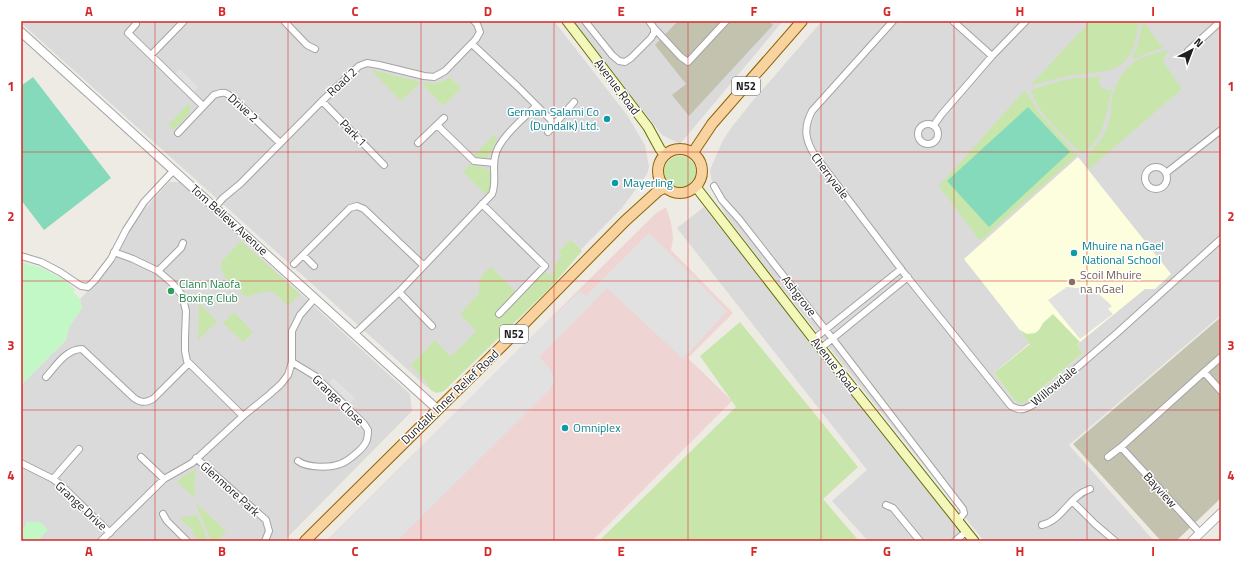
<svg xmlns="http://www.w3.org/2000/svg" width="1242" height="562" viewBox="0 0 1242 562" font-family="'Titillium Web',sans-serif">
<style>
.residential{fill:#dbdada}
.commercial{fill:#eed5d3}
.education{fill:#fdfedd}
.construction{fill:#c2c2af}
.grass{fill:#c8e6ab}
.park{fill:#c2f7c6}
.pitch{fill:#84daba}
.parking{fill:#e1e1e1}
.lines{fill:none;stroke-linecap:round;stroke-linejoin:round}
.minor-casing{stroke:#a4a4a4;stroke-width:8}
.tertiary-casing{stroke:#a4a4a4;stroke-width:10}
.secondary-casing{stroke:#646f09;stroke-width:11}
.primary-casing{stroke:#906306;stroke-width:12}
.minor{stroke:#fff;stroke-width:6}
.tertiary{stroke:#fff;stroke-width:8}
.secondary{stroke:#f3f7b9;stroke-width:9}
.primary{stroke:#f8d29f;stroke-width:10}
.grid{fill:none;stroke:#d62828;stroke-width:1;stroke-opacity:0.55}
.culture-dot{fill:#0f9aa8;stroke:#fff;stroke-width:1.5}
.education-dot{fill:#8d6e63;stroke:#fff;stroke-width:1.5}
.leisure-dot{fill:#2e9e5b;stroke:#fff;stroke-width:1.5}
.labels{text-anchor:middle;stroke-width:3;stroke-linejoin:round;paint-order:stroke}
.shield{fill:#fff;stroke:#616161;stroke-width:1}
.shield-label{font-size:11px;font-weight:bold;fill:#1d1d1d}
.street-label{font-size:12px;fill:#1d1d1d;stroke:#fff}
.culture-label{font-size:12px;fill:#0d838f;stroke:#fff;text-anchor:start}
.education-label{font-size:12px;fill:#785e54;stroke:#fff;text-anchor:start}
.leisure-label{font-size:12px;fill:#27864d;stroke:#fff;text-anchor:start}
.neatline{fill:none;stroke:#d62828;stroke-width:1.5}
.grid-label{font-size:13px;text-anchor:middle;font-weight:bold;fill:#d62828}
</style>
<rect width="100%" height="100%" fill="#eeebe4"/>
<path class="residential" d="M21 21H554L627 115 645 145 649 167 647 174 622 208 446 386 427 387 21 23Z
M573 21H783L680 144 662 135Z
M822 21H1221V315L1069 445 1154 541H984L781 287 725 214 713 189 710 170 722 142 731 128 751 103Z
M169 182H179L410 394 412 411 284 541H21V385L66 340 69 327 82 308 80 299 114 262 135 220Z
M704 207 969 541H868L832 501 867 470 677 228Z"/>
<path class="commercial" d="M666 207 670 219 672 228 673 239 671 250 733 313 688 358 732 401 592 541H326L655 214Z"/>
<path class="education" d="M1078 157 1171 274 1155 289H1145L1080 342 1077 345 1083 353 1030 399 1016 402 994 373 1030 343 964 259Z"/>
<path class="construction" d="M678 21H769L773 25 689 116 672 95 686 84 655 45Z
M1221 317V498L1176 541H1161L1073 444Z"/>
<path class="grass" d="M1090 21H1139C1134 53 1130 69 1094 73 1087 74 1080 74 1072 75 1058 78 1044 82 1030 86Z
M1143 21 1163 48 1147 53 1134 59 1132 58C1140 45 1139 34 1143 21Z
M1168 50 1163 61 1182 89 1089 169 1087 167 1089 152C1101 143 1109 128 1111 112 1111 109 1111 106 1111 103 1113 91 1119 76 1128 67 1137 57 1155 53 1168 50Z
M371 70 421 82 401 101Z
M1100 76 1099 82 1101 87 1108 90 1112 89C1107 107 1106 128 1094 143 1090 147 1086 151 1082 154 1064 136 1038 115 1031 90 1043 86 1056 82 1068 79 1079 77 1089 79 1100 76Z
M450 77 461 88 443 106 423 84 424 82C434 85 441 83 450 77Z
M1025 90 1039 113 1077 155 980 241 939 186Z
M189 103C195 113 180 123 173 130L168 125Z
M494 135 498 140C490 148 491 167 474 155Z
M664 172a16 16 0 1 1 32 0a16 16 0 1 1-32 0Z
M470 164C478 168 485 165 491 173 491 181 493 189 487 196L463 172Z
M241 241 300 294 288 306 272 291 264 292 246 297 224 276 221 269 222 261Z
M569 241H572L582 251 552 286 444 391C436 394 433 393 428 387V384L411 365 435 340 450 356 454 354 476 331 460 314 479 293C479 281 480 274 491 267L516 292 541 268 549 276 556 269 554 266 562 256 558 252Z
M200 304 217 322 198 340 199 305Z
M234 312 253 332 243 342 223 323Z
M1053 314 1080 342 1077 345 1083 353 1026 402 1020 403 1016 402 994 373 1030 344 1020 330 1027 334 1035 333 1039 330 1043 323Z
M740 322 858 467 823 499 859 541H599L736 407 700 356Z
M196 469 194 487 195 494 194 497 177 482 185 475Z
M195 502 226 531 218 541H211Z
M197 515 207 538 204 541H201L192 533 193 530 179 518Z"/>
<path class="park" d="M21 262 42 268 66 281 75 290 73 292 80 299 82 308 69 327 66 340 21 385Z
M26 522H40L48 530 38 541H27L21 535V529L26 525Z"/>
<path class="pitch" d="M33 77 111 178 44 230 21 200V86Z
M1028 107 1070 152 989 227 947 181Z"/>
<path class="parking" d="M180 69 198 87 194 92 175 73Z
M649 233 727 311 683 359 607 288 539 357 551 370 555 381 550 389 397 541H327L523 345 580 291 586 296Z
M1067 287 1087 289 1100 295 1112 306 1108 309 1113 314 1080 339 1048 300Z
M333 378 355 398 350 403 329 383Z"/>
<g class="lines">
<defs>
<path id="minor" d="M585 21 612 55 619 61 625 62 631 58 651 38 654 33V28L649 21
M893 21 812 111C803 128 805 141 816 157L904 273 1011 406C1022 412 1026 409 1036 403L1117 333 1221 239
M953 21 992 56 1026 21
M285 22 307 45 315 49
M136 24 128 33 203 106
M654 28 681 57 688 62 726 21
M472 44 518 87 555 124
M1188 51 1221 21
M151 55 184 21
M322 101 384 165
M918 134a10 10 0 1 1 20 0a10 10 0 1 1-20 0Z
M437 125 474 161 494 163
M934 125 941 115 992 56
M548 132 574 102
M178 133 214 95C224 91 226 92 234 99L280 143
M418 143 444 118
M1145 178a11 11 0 1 1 22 0a11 11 0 1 1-22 0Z
M1166 173 1221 130
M714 186 722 200 739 219 832 338 963 509 964 513 958 521
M482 204 545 266 499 314
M215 207 223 198 240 184 322 101 359 66 367 63 379 65 424 76 434 77 445 71 476 39 480 32 477 24 474 21
M114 252 133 259 158 271 172 283 182 295 186 311 185 337V351L187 361 243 416
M303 255 314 266
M21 256 41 262 60 272 81 286 88 287 95 280 111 259 126 230 144 202 174 170
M294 264 350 208 357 206 364 209 423 265
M158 271 181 248 183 243
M399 292 432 326
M354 334 360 329 399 292 492 194C497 182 492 169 495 157 497 140 524 118 536 106
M814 339 901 269
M821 348 908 277
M292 362 315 376 364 424 368 430C368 434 368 438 366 442 363 449 347 462 340 464 330 468 307 468 298 461
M1204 372 1221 357
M46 377C56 366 66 349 82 349L134 398C141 403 145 403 153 399L189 363
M1121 447 1204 372 1221 391
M141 457 164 479
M1108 457 1121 447 1200 533
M196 458 266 520 269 531 265 541
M21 463 53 479 61 485 110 533
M53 479 79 449
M1072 501 1095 524 1115 541
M886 505 893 508 920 541
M163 514 167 521 187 541
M1042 525C1063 520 1069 496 1090 489
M101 541 164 479 192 463 243 416 270 394 281 384 288 375 292 362V331L300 315 315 298
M955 541 967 531"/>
<path id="tertiary" d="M21 32 437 409
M1192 541 1221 513"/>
<path id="secondary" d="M567 21 648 127 660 149 665 155
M696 187 816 342 974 541"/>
<path id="primary" d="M658 171a22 22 0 1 1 44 0a22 22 0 1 1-44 0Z
M693 153 696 148 712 124 802 21
M305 541 506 342 625 221 658 191 664 188"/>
</defs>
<use href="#minor" class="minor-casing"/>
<use href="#tertiary" class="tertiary-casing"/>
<use href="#secondary" class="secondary-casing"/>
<use href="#primary" class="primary-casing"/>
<use href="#minor" class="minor"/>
<use href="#tertiary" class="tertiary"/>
<use href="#secondary" class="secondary"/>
<use href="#primary" class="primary"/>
</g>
<path class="grid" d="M155 21V541M288 21V541M421 21V541M554 21V541M688 21V541M821 21V541M954 21V541M1087 21V541M21 152H1221M21 281H1221M21 410H1221"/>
<g class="culture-dot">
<circle cx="607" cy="119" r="4"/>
<circle cx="615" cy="183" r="4"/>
<circle cx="1074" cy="253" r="4"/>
<circle cx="565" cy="428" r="4"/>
</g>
<circle class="education-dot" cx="1072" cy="282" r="4"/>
<circle class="leisure-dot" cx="171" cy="291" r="4"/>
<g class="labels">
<g class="shield">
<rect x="732" y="77" width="28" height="18" rx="3"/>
<rect x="500" y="325" width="28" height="18" rx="3"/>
</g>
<g class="shield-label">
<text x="746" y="90">N52</text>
<text x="514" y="338">N52</text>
</g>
<g class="street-label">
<text transform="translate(342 82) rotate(-43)" y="4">Road 2</text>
<text transform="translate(617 87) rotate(53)" y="4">Avenue Road</text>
<text transform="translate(243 108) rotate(42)" y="4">Drive 2</text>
<text transform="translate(353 133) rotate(46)" y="4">Park 1</text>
<text transform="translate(830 176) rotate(53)" y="4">Cherryvale</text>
<text transform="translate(229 220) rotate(42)" y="4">Tom Bellew Avenue</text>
<text transform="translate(799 296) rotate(52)" y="4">Ashgrove</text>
<text transform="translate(834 365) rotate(52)" y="4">Avenue Road</text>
<text transform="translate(1054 386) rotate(-40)" y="4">Willowdale</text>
<text transform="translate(450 397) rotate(-44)" y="4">Dundalk Inner Relief Road</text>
<text transform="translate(338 400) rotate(44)" y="4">Grange Close</text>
<text transform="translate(230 489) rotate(42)" y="4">Glenmore Park</text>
<text transform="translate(1160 490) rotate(48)" y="4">Bayview</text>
<text transform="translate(81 506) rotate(43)" y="4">Grange Drive</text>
</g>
<g class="culture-label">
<text x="599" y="116" text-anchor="end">German Salami Co<tspan x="599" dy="14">(Dundalk) Ltd.</tspan></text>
<text x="623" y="187">Mayerling</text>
<text x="1082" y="250">Mhuire na nGael<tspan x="1082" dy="14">National School</tspan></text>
<text x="573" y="432">Omniplex</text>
</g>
<g class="education-label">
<text x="1080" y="279">Scoil Mhuire<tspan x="1080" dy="14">na nGael</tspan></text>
</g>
<g class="leisure-label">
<text x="179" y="288">Clann Naofa<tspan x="179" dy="14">Boxing Club</tspan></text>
</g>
</g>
<rect width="1242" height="562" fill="none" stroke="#ffffff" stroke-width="44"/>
<g transform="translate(1192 50) rotate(42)" stroke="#ffffff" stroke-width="3" paint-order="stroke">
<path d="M0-3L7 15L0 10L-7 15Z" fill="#1d1d1d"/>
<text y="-6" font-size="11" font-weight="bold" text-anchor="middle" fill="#1d1d1d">N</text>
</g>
<rect x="22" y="22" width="1198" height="518" class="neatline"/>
<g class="grid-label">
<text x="89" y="16">A</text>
<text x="222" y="16">B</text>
<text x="355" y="16">C</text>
<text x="488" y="16">D</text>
<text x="621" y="16">E</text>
<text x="754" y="16">F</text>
<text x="887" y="16">G</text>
<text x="1020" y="16">H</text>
<text x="1153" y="16">I</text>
<text x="11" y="91">1</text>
<text x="1231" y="91">1</text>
<text x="11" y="221">2</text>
<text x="1231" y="221">2</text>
<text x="11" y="350">3</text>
<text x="1231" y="350">3</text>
<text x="11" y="480">4</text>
<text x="1231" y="480">4</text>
<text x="89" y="556">A</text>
<text x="222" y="556">B</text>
<text x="355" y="556">C</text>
<text x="488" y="556">D</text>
<text x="621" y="556">E</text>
<text x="754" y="556">F</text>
<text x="887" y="556">G</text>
<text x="1020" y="556">H</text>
<text x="1153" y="556">I</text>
</g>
</svg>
